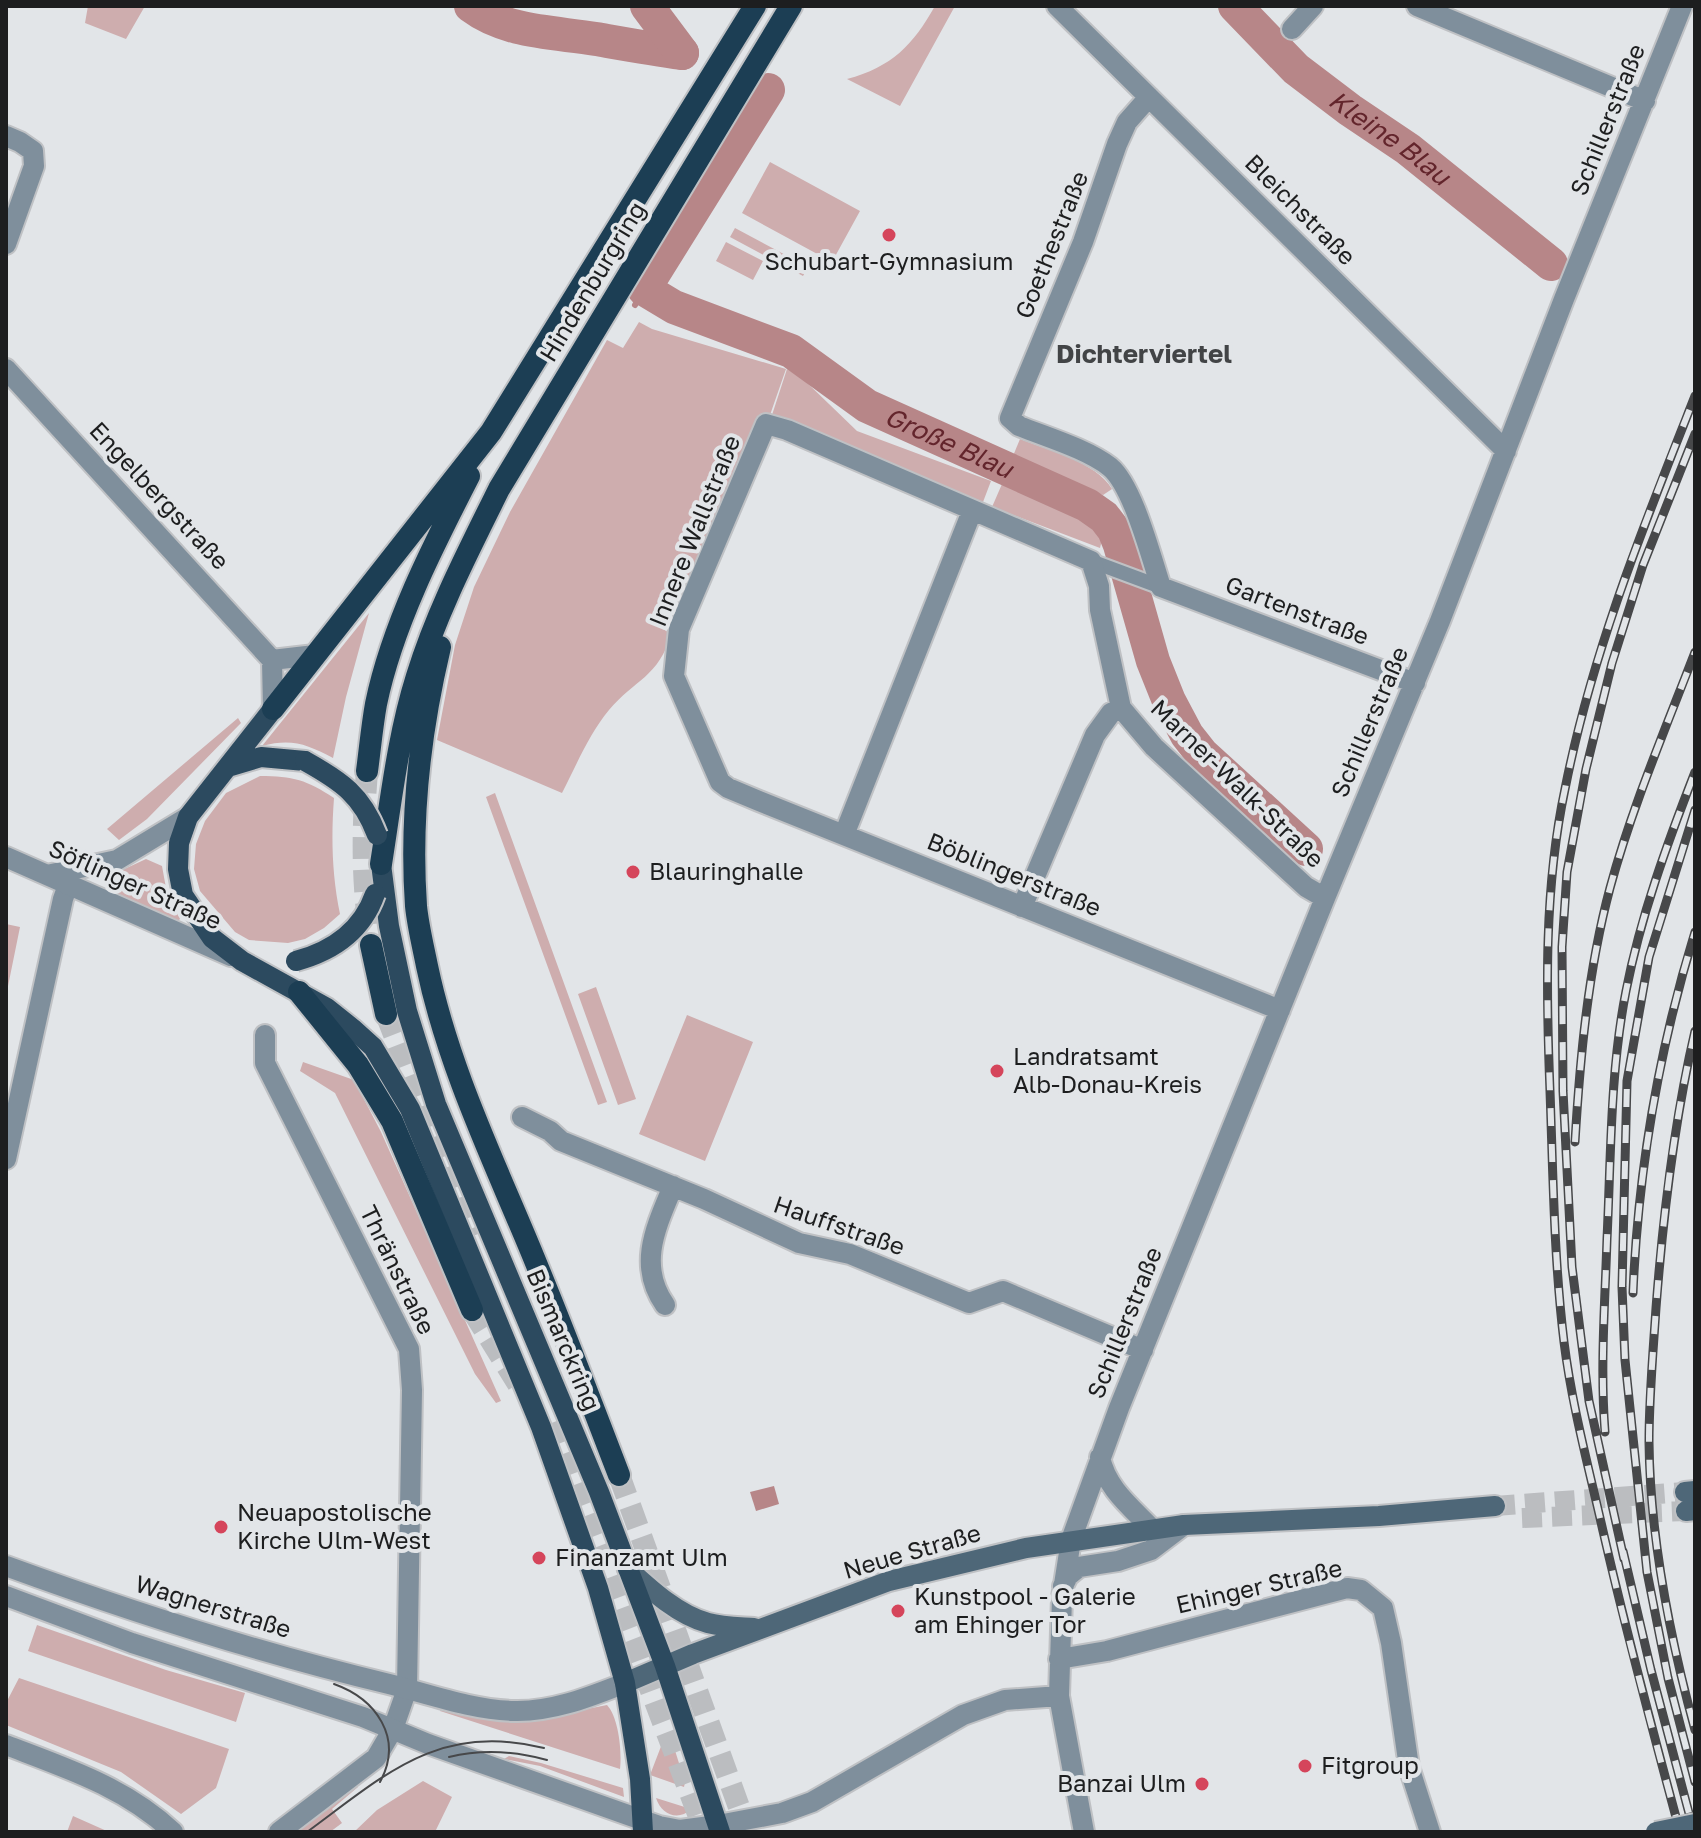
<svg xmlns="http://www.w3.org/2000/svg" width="1701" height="1838" viewBox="0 0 1701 1838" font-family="'Golos Text',sans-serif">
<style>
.green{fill:#ceadae}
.water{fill:#b78688}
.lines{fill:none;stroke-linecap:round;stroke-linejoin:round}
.stream{stroke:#b78688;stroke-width:6}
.river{stroke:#b78688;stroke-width:34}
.secondary-tunnel{stroke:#bbbdc0;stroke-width:20;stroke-dasharray:20 10;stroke-linecap:butt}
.trunk-tunnel{stroke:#bbbdc0;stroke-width:22;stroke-dasharray:22 11;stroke-linecap:butt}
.pedestrian-casing{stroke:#bfc1c4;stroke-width:18}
.minor-casing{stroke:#bfc1c4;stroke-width:24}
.tertiary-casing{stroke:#bfc1c4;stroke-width:24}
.secondary-casing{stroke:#bfc1c4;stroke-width:24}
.primary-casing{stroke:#bfc1c4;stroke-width:24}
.trunk-casing{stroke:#bfc1c4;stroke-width:26}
.pedestrian{stroke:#7f8f9c;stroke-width:14}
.minor{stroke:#7f8f9c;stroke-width:20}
.tertiary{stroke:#7f8f9c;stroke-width:20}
.secondary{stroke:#4e6778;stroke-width:20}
.primary{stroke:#2c4a5f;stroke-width:20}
.trunk{stroke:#1c3e54;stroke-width:22}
.tram{stroke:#47484a;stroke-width:2}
.rail-casing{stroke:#47484a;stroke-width:9}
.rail{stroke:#e2e5e8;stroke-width:6;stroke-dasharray:18;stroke-linecap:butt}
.secondary-bridge-casing{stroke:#bfc1c4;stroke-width:24;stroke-linecap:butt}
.primary-bridge-casing{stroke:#bfc1c4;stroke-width:24;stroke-linecap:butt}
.secondary-bridge{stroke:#4e6778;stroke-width:20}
.primary-bridge{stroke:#2c4a5f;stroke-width:20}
.poi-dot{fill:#d5455b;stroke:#e2e5e8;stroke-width:3}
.labels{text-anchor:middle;stroke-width:8;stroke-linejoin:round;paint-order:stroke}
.street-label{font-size:24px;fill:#1d1e1f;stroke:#e2e5e8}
.poi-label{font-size:24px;fill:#1d1e1f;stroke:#e2e5e8;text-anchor:start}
.water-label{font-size:26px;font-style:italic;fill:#63252c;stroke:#e2e5e8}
.neighbourhood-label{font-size:26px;font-weight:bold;fill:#424446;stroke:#e2e5e8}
</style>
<rect width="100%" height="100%" fill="#e2e5e8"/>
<path class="green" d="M88 6H145L126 39 85 23Z
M935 6H955L900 106 847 79C892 67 913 45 935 6Z
M770 162 860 211 832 262 742 213Z
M735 228 808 267 803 276 730 237Z
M726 242 763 261 753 280 716 261Z
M639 322 652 329 786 369 770 415 764 413 687 593 663 629 671 634C659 677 634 680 609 710 589 734 576 766 562 793L437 740 455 645 474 587 510 512 607 340 623 348Z
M787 369 801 377 857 431 991 481 983 502 772 415Z
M1020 439C1048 450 1096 462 1112 489L1103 495 1013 456Z
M1002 484C1038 498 1075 509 1103 536L1100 548 992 507Z
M369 613 346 697 333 758C307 744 291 738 262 746Z
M238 718 241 723 147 819 119 840 107 829Z
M260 776C293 776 307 780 334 798 331 838 332 875 340 914L324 928 305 939 288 943 249 940 235 932 200 891 194 869 196 844 205 821 226 793Z
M495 793 607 1102 598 1105 486 797Z
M146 859 162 866 166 888 180 919 177 922 105 893V878Z
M6 924 20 927 6 996Z
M596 987 636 1099 618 1105 578 994Z
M687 1015 753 1042 705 1161 639 1134Z
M303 1062 354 1080 381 1132 501 1401 496 1403 475 1374 335 1093 300 1071Z
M37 1625 166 1670 245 1693 236 1722 28 1651Z
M19 1678 229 1749 216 1788 181 1814 121 1772 6 1725V1703Z
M607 1705C619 1718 622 1753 620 1769L440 1711 442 1707 562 1714Z
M665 1736 671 1738 685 1782 684 1787 650 1775Z
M509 1756 541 1763 623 1788 624 1797 540 1766 504 1759Z
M423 1781 452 1797 435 1832H354L377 1810Z
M355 1783 358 1787 332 1809 342 1823 330 1832H289Z
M656 1798 691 1809C678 1822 661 1814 656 1798Z
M73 1816 109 1832H67Z"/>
<path class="water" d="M774 1486 779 1504 756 1511 750 1492Z"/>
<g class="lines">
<path class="stream" d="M635 305 644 289"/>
<g class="river">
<path d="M471 6C507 33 554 32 596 39 625 44 653 49 682 53"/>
<path d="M647 6 682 53"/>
<path id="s1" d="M1235 6 1296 69 1350 110 1408 149 1551 264"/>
<path id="s2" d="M768 90 644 289 674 307 791 351 867 406 1087 505 1104 517 1114 530 1120 545 1153 661 1169 701 1187 735 1202 754 1306 849"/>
</g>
<path class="secondary-tunnel" d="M1495 1506 1685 1492
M1522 1518 1686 1511"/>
<path class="trunk-tunnel" d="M367 771C362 835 362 881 371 945
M386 1014 473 1236
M472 1310 518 1384
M549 1424 705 1832
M619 1475 748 1832"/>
<defs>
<path id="pedestrian" d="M1091 561 1161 587"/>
<path id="minor" d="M1057 6 1506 451
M1417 6 1645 101
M1292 29 1313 6
M1149 97 1127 122 1117 144 1083 242 1010 418 1019 426C1046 437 1087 449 1110 467 1133 486 1151 557 1161 587L1415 683
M6 136 20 142 33 151 34 166 6 244
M6 369 272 660 273 709
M272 660 315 655
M844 835 972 511
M1022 907 1095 735 1111 713 1121 708
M1280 1010 759 801 728 788 720 782 674 676 679 629 766 424 787 430 1091 561 1099 586 1100 610 1121 708 1154 747 1306 887 1325 898
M265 1035V1063L409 1349 412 1390 407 1689 393 1729 376 1758 279 1832
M522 1117 550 1131 561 1141 704 1199 799 1243 850 1254 969 1303 1003 1291 1143 1350
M6 1159 63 899 68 885
M665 1305C637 1265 656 1227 673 1186
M1100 1457C1106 1488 1131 1507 1152 1529
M1063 1586 1068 1576 1079 1567 1118 1561 1151 1550 1184 1525
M1059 1659 1107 1651 1347 1588 1361 1590 1383 1608 1391 1643 1409 1767 1430 1832
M6 1745C66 1768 125 1787 173 1832
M718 1825 782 1813 812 1802 963 1715 1005 1700 1059 1696
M1084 1832 1059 1696 1062 1597 1071 1540 1119 1408 1325 898 1440 621 1564 299 1682 6"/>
<path id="tertiary" d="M6 857 231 956
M47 875 117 860 188 817
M6 1566C132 1612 259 1653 389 1684 429 1694 472 1710 514 1711 553 1712 589 1697 625 1683
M6 1596 132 1643 363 1717 428 1744 659 1826 680 1830 718 1825"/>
<path id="secondary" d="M1685 1492 1695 1491
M1686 1511 1695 1510
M628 1569C651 1590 678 1615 708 1623 722 1627 739 1627 754 1628
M625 1683 693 1654 889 1581 1026 1548 1184 1525 1379 1516 1495 1506"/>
<path id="primary" d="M273 709 188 817 179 843 178 869 183 895 212 938 242 961 327 1008 352 1028 373 1047 410 1109 541 1427 598 1588 625 1683 640 1779 643 1832
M228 767 261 757 305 761
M381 864 389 926 407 1011 436 1104 599 1492 665 1666 720 1832"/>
<path id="trunk" d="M440 647C420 731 410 820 416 906 418 926 423 946 427 966 446 1057 485 1142 521 1227 556 1309 587 1392 619 1475
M273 709 491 432 755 6
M367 771C370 749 372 726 376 704 392 626 433 546 469 476
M381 864C391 801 398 736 417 676 437 611 469 550 499 489L791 6
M371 945 386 1014
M299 992 358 1065 392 1121 472 1310"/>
</defs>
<use href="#pedestrian" class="pedestrian-casing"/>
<use href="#minor" class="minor-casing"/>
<use href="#tertiary" class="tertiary-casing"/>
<use href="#secondary" class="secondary-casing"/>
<use href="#primary" class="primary-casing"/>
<use href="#trunk" class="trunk-casing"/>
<use href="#pedestrian" class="pedestrian"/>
<use href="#minor" class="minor"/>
<use href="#tertiary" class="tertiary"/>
<use href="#secondary" class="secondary"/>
<use href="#primary" class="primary"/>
<use href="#trunk" class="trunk"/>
<path class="tram" d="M334 1684C376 1699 404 1738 380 1782
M449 1757C482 1749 514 1751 547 1760
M307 1832C386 1774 439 1722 544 1748"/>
<defs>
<path id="rail" d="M1695 810 1649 957 1627 1081 1622 1287 1625 1360 1647 1572 1668 1678 1695 1782
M1695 1031C1674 1122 1663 1216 1656 1308 1653 1353 1649 1398 1649 1442 1650 1538 1670 1638 1695 1730
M1575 1142C1580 1058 1588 970 1610 888 1632 807 1665 730 1695 652
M1633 1293C1638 1171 1659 1049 1695 932
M1605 1432C1600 1367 1605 1303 1607 1239 1611 1156 1610 1072 1626 991 1641 915 1667 844 1695 772
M1623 1551 1651 1670 1694 1832
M1624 1559 1589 1401 1572 1267 1563 1091 1562 947 1567 872 1586 769 1612 663 1643 565 1695 434
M1680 1832C1653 1732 1626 1632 1603 1531 1589 1469 1572 1406 1564 1342 1554 1260 1553 1174 1550 1091 1546 990 1544 888 1565 789 1592 652 1644 525 1695 396"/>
</defs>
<use href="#rail" class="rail-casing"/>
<use href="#rail" class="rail"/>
<defs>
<path id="secondary-bridge" d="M1656 1832 1695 1824"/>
<path id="primary-bridge" d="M305 761C341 781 362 795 377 835
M296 961C333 951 362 931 375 894"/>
</defs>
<use href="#secondary-bridge" class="secondary-bridge-casing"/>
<use href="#primary-bridge" class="primary-bridge-casing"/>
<use href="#secondary-bridge" class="secondary-bridge"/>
<use href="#primary-bridge" class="primary-bridge"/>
</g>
<g class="poi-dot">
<circle cx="889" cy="235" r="8"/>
<circle cx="633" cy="872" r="8"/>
<circle cx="997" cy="1071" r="8"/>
<circle cx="221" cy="1527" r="8"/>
<circle cx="539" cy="1558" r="8"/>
<circle cx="898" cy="1611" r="8"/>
<circle cx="1305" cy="1766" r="8"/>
<circle cx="1202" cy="1784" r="8"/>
</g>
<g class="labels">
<g class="street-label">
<text transform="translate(1608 120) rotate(-68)" y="8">Schillerstraße</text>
<text transform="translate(1300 210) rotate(45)" y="8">Bleichstraße</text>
<text transform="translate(1052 245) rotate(-68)" y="8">Goethestraße</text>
<text transform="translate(593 282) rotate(-59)" y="8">Hindenburgring</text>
<text transform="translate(159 496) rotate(47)" y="8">Engelbergstraße</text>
<text transform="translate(695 531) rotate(-68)" y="8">Innere Wallstraße</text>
<text transform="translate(1297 611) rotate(21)" y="8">Gartenstraße</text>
<text transform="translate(1370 722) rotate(-67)" y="8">Schillerstraße</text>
<text transform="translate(1237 784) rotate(44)" y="8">Marner-Walk-Straße</text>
<text transform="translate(1014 875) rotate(22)" y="8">Böblingerstraße</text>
<text transform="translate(135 885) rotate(24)" y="8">Söflinger Straße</text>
<text transform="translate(839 1226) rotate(19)" y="8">Hauffstraße</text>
<text transform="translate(397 1270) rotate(64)" y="8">Thränstraße</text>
<text transform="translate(1125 1323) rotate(-68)" y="8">Schillerstraße</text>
<text transform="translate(563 1340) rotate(67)" y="8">Bismarckring</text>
<text transform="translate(912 1552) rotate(-16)" y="8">Neue Straße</text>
<text transform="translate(1259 1587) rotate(-13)" y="8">Ehinger Straße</text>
<text transform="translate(213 1607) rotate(17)" y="8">Wagnerstraße</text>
</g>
<g class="poi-label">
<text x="889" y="270" text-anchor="middle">Schubart-Gymnasium</text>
<text x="649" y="880">Blauringhalle</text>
<text x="1013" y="1065">Landratsamt<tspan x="1013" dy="28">Alb-Donau-Kreis</tspan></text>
<text x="237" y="1521">Neuapostolische<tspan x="237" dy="28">Kirche Ulm-West</tspan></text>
<text x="555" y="1566">Finanzamt Ulm</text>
<text x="914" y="1605">Kunstpool - Galerie<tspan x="914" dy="28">am Ehinger Tor</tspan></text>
<text x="1321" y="1774">Fitgroup</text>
<text x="1186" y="1792" text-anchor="end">Banzai Ulm</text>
</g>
<g class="water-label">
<text dy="9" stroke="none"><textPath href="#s1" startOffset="204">Kleine Blau</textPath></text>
<text dy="9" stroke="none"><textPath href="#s2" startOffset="578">Große Blau</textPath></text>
</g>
<g class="neighbourhood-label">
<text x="1144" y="363">Dichterviertel</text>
</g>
</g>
<rect width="1701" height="1838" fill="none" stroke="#1d1e1f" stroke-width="16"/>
</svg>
